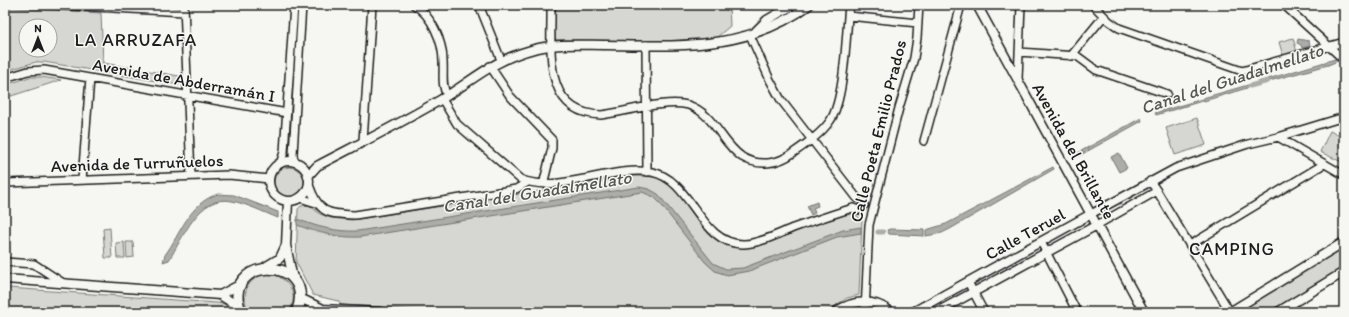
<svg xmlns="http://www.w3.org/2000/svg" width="1349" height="317" viewBox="0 0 1349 317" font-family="Itim,sans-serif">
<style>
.green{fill:#d6d6d2;stroke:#797977;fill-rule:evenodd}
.water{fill:#acaca9;stroke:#727271}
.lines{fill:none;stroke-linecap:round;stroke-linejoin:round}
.canal{stroke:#acaca9;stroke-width:5}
.minor-casing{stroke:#1c1c1c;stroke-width:10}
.major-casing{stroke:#1c1c1c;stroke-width:11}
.highway-casing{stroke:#1c1c1c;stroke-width:13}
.minor{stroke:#f6f6f2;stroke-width:7}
.major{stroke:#f6f6f2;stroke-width:8}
.highway{stroke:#f6f6f2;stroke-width:10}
.labels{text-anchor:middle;stroke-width:3;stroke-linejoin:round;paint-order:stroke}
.street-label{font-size:17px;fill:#1c1c1c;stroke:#f6f6f2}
.neighbourhood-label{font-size:18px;letter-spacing:1px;fill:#1c1c1c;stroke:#f6f6f2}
.water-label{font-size:18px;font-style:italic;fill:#565654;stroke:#f6f6f2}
</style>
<rect width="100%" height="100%" fill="#f6f6f2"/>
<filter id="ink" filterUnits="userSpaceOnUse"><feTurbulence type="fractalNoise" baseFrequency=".025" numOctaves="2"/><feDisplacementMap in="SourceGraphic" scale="8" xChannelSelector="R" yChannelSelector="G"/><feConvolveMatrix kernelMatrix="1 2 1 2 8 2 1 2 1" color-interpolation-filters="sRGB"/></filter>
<g filter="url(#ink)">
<path class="green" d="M554 5H729L730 26 717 37 692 41 558 40 555 39Z
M5 7 101 13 103 63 179 76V85L44 62H36L5 71ZM26 26H50V50H26Z
M1293 38 1297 52 1283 56 1279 42Z
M30 77H41L61 80 5 98V85Z
M1197 118 1206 145 1175 155 1166 128Z
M1330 131 1344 138V163L1320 152Z
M274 182a15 15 0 1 1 30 0a15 15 0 1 1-30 0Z
M635 176C644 176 654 176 662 180 692 197 701 247 741 248 772 248 832 209 855 215 858 216 860 218 862 220L859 295 847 298 826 312H438L341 305 338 301 313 295 296 262 298 209 301 206 309 205 320 214 331 218 352 220Z
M110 228 112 258H105L103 229Z
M124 242 125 258H117L116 243Z
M126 242H133L134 257 127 258Z
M1344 245V267L1270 312H1236Z
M270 273C288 278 301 295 288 312H249C239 293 249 276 270 273Z
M9 288 217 303 224 304 233 312H5V289Z
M860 306 862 309 861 312H841Z"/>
<path class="water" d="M1298 39 1309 41 1310 46 1302 48 1301 45 1297 43Z
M1335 59 1338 61 1328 65 1262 83 1258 82Z
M1255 83 1257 85 1204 101 1203 98Z
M1202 99V101L1156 115 1155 113Z
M1141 118 1142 121 1075 158 1074 155Z
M1119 153 1127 168 1119 172 1111 157Z
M1053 167 1054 169 950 229 942 233 926 236V230L946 224Z
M639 187 649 189 658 194 713 263 726 269 743 268 843 230 861 227V233L837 237 749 271 727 275 715 271 705 262 659 202 654 197 642 192 360 237C338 238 318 233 297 225V219C317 227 336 232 358 231Z
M218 194 234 195 278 212V218C263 212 247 204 232 201 199 194 183 238 169 260L163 262 165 255C181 233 189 203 218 194Z
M817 202 818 206 813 208 815 213 811 215 807 206Z
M890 229 924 230V236L889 234 887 230Z"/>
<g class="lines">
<path class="canal" d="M1250 86 1268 81
M878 232H883"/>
<defs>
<path id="minor" d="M60 5 184 12
M184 5 191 176
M414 5C432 15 443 42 443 62 444 74 441 85 447 95
M479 5 501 60
M551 5C552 48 541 113 601 115 625 112 667 99 688 105 714 113 721 143 742 157 759 167 778 164 793 153 806 144 821 134 830 121 845 99 846 34 849 5
M1093 5 1109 21 1119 28 1242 71 1344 42
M1284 5 1344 60
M848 16 918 23
M750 35 770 80 781 100 857 198
M646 45 647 172
M1019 52 1077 56 1096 70 1167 94
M1071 56 1104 16
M490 66 510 96 552 140V148L544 181 545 184
M5 78 28 71 44 70 287 113
M1018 79 1021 5
M442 99 457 124 520 179C557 195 611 165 652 172 693 180 699 245 744 244 761 243 778 234 793 228 813 221 833 214 853 208
M1278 137 1344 117
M363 141 372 5
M924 141 961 5
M294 162 293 154 302 5
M280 164 284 152 294 5
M82 180 90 78
M5 183 229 175 269 179
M309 185C319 213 326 214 355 215L505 191 516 189 528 182
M1157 191 1230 312
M300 198 316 203
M853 208 859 210 864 205
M1091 214 1176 168 1248 144 1278 137 1344 175
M1097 225 1157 191 1150 181
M1041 242 1077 312
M1190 245 1324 164
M5 262 34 264 63 283
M968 282 984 312
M865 312 869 225 899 108 914 58 917 38 919 5"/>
<path id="major" d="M977 5 1144 312
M756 31 767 20 793 5
M269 181a20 20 0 1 1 40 0a20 20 0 1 1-40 0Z
M308 176 317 166C359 144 401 123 442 99 476 78 493 60 534 49 557 43 582 45 606 45 679 46 747 51 809 5
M288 201 286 245 293 279
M265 267 280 258 286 245
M5 279 220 295 238 306
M220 295 241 284
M300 298 321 308
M298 312 322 309 380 312
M836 312C853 299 875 299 891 312
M913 312 1091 214
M937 312 1097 225
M1230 312 1344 242
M1278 312 1344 272"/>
<path id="highway" d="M241 312C218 256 318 253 297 312"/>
</defs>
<use href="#minor" class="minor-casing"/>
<use href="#major" class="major-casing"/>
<use href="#highway" class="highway-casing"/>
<use href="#minor" class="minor"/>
<use href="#major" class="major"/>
<use href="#highway" class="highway"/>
</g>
</g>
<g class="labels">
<g class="street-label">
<text transform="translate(184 80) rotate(10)" y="6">Avenida de Abderramán I</text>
<text transform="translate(878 131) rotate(-76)" y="6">Calle Poeta Emilio Prados</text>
<text transform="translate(1074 151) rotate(61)" y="6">Avenida del Brillante</text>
<text transform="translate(137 163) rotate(-2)" y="6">Avenida de Turruñuelos</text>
<text transform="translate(1025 234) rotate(-29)" y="6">Calle Teruel</text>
</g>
<g class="neighbourhood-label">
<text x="136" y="46">LA ARRUZAFA</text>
<text x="1232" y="255">CAMPING</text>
</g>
<g class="water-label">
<text transform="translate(1232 79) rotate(-18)" y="6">Canal del Guadalmellato</text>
<text transform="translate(537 192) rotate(-9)" y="6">Canal del Guadalmellato</text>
</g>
</g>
<rect width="1349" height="317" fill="none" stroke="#f6f6f2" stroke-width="20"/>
<rect x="10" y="10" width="1329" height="297" fill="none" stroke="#1c1c1c" stroke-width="1.5" filter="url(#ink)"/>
<g transform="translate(38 38)"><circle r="19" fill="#f6f6f2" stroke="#9f9f9c"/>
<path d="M0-3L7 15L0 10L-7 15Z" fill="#1c1c1c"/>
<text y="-6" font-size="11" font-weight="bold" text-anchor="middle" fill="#1c1c1c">N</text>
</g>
</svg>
